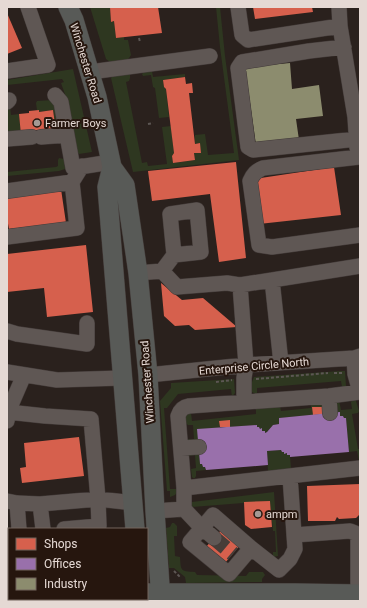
<svg xmlns="http://www.w3.org/2000/svg" width="367" height="608" viewBox="0 0 367 608" font-family="Roboto,sans-serif">
<style>
.green{fill:#2e3720}
.shops{fill:#d6604d}
.offices{fill:#9970ab}
.industry{fill:#8c8c6e}
.lines{fill:none;stroke-linecap:round;stroke-linejoin:round}
.minor-tunnel{stroke:#463d38;stroke-width:15;stroke-dasharray:15 8;stroke-linecap:butt}
.minor-casing{stroke:#443c3a;stroke-width:16}
.major-casing{stroke:#443c3a;stroke-width:20}
.path{stroke:#5d5754;stroke-width:2;stroke-dasharray:3 2;stroke-linecap:butt}
.minor{stroke:#5f5754;stroke-width:15}
.major{stroke:#585a57;stroke-width:19}
.poi-dot{fill:#a49994;stroke:#26160e;stroke-width:1.5}
.labels{text-anchor:middle;stroke-width:4;stroke-linejoin:round;paint-order:stroke}
.street-label{font-size:11px;fill:#e5d9d4;stroke:#26160e}
.poi-label{font-size:11px;fill:#e5d9d4;stroke:#26160e;text-anchor:start}
</style>
<rect width="100%" height="100%" fill="#2a211d"/>
<path class="green" d="M90 7H110L111 22 114 21 116 38 124 37V40H128L131 55 129 58 127 60 110 62 106 59Z
M216 7H220L225 56 239 160 133 172 111 78 113 76 130 73V78L129 81 126 82 142 163 147 162 148 166 167 164 162 127 171 126 174 153 172 156 173 163 195 160 194 153H201L199 143 195 144V135L205 134 208 155 234 153 220 47Z
M73 69 92 152 79 154 77 152 67 100 61 83 64 82 62 79 7 85V80Z
M152 71 153 77 185 74V77L163 80 164 87 166 89 169 117 159 118 155 88 153 87 151 75 143 76 142 74 144 72Z
M53 100H54L58 129 56 131 53 110 39 112 38 110H37L36 103 37 101Z
M10 106 11 115 19 114 21 135 7 136V108Z
M59 158 64 159 65 169 59 171 7 176V172L56 167 58 166V160Z
M341 371H345L346 386 345 387H342L341 381 257 388V394H255L252 392V382L254 377Z
M234 379 235 393 232 397 231 389 178 394 167 408H164L170 489H177L178 491 175 495 170 497V491H167L160 401 171 388V383Z
M339 400 341 410 352 409 351 402 352 401 355 400 356 401 359 411 358 413 352 414 358 449H360V459L359 460 357 451 349 452 346 418H344L343 416H340V413H338L336 402Z
M322 402 323 407 313 408V415L279 418V424L273 425 267 432 265 433V431H262V429H260L259 427H257L256 425 230 427 219 422 220 427 198 443 189 442 188 439H194L193 425H188L185 423V418L187 414 191 413 192 421 256 414V409L280 406 281 411 311 408V404Z
M281 450 282 452H284V454L287 453V455H290L291 469 268 472 267 451Z
M199 451 200 464H202L203 467H205L206 470 196 471V476L195 478H193L192 477 191 469 196 468 195 455 189 456V454Z
M274 492 278 556 273 557V552H276L275 531H273L270 501 192 507V502Z
M172 523H174L177 526V536H174L175 556 180 557C181 571 180 571 195 572L197 575 246 576 249 572H263L265 575 262 579V582L186 583 185 577 174 568H169L166 528 170 527Z"/>
<path class="shops" d="M110 7H158L162 33 116 38 114 21 111 22Z
M253 7H312L313 12 255 19Z
M7 13 22 48 7 54Z
M185 77 186 84 192 83 193 93H189L195 144 200 143 201 153H194L195 160 173 163 172 156 174 153 166 89 164 87 163 80Z
M39 110V112L53 110 56 131 21 135 19 114 29 113V111Z
M236 162 246 258 219 262 210 194 152 201 148 171Z
M334 167 341 215 259 224 254 179Z
M61 189 66 223 9 229 7 218V197Z
M86 245 93 312 47 317 44 288 7 292V254Z
M161 283 182 300 203 298 237 327 195 330 189 325 175 326 164 316Z
M312 407H323L324 414 313 415Z
M230 420V427H220L219 421Z
M79 437 84 476 22 483 20 468 26 467 24 443Z
M360 484V515H359L356 518 339 519 337 517 335 521H308L307 486Z
M270 501 272 527 251 529 245 525 244 502Z
M222 529 240 545 225 563 206 547Z"/>
<path class="offices" d="M340 412V416H343L344 418H346L349 452 290 457V455H287V453L284 454V452H282L281 450 267 451 268 465 206 470 205 467H203L202 464H200L197 429 257 425V427H259L260 429 262 428V431H265V433L267 432 273 425 279 424V418Z"/>
<path class="industry" d="M290 63 292 89 319 85 323 116 296 119 299 140 256 145 245 67Z"/>
<g class="lines">
<path class="minor-tunnel" d="M214 538 233 554"/>
<defs>
<path id="minor" d="M238 7 242 35 248 40 340 26
M339 7 340 26 355 117 357 148
M344 47 309 51 242 62 238 68 248 147 253 150 357 139
M7 71 48 65 28 7
M90 72 210 56
M55 95 61 102 73 168 111 162
M7 102 9 100
M41 137 67 135
M7 139 32 137
M359 157 263 168C256 171 253 174 250 181L259 245 272 247 360 235
M7 191 72 182
M7 237 77 228 72 182 82 166
M162 271 177 287 227 283 240 285 360 266
M138 273 162 271 174 255 201 252 197 210 170 214 174 255
M272 280 281 363
M240 285 246 365 244 378V402
M7 331 17 334 87 344V323
M7 372 57 380 122 378
M148 375 246 365 354 358 360 356
M329 396 330 413
M7 411 8 412 24 375
M7 421 8 412 45 416 91 419 98 499 99 526 64 529
M181 448 199 447
M184 488 360 468
M7 501 17 503 40 504 98 499 134 503
M17 503 19 529
M40 504 43 529
M184 509 201 527 214 538
M155 511 184 509V488L178 416C180 410 183 407 189 406L329 396 360 392 355 374 354 358
M294 535 350 531 355 533 358 537V594
M251 548 229 574 190 542 213 515 251 548 279 570 290 559 295 549 290 476
M7 563H9"/>
<path id="major" d="M68 7 74 20 97 97 112 167 107 187 135 529
M112 167 125 185 138 273 148 375 155 511 161 601
M147 593H296L360 594
M17 601 21 599"/>
</defs>
<use href="#minor" class="minor-casing"/>
<use href="#major" class="major-casing"/>
<path class="path" d="M139 38 140 42
M148 124 153 123
M334 373H344
M256 379 328 373
M216 382 232 380
M174 571 181 578"/>
<use href="#minor" class="minor"/>
<use href="#major" class="major"/>
</g>
<g class="poi-dot">
<circle cx="37" cy="123" r="4"/>
<circle cx="258" cy="514" r="4"/>
</g>
<g class="labels">
<g class="street-label">
<text transform="translate(86 63) rotate(73)" y="4">Winchester Road</text>
<text transform="translate(254 366) rotate(-5)" y="4">Enterprise Circle North</text>
<text transform="translate(147 382) rotate(-94)" y="4">Winchester Road</text>
</g>
<g class="poi-label">
<text x="45" y="127">Farmer Boys</text>
<text x="266" y="518">ampm</text>
</g>
</g>
<rect width="367" height="608" fill="none" stroke="#e5d9d4" stroke-width="16"/>
<rect x="8" y="528" width="140" height="72" fill="#26160e" stroke="#72645d"/>
<rect x="16" y="538" width="20" height="12" fill="#d6604d" stroke="#72645d"/>
<text x="44" y="548" font-size="12" fill="#e5d9d4">Shops</text>
<rect x="16" y="558" width="20" height="12" fill="#9970ab" stroke="#72645d"/>
<text x="44" y="568" font-size="12" fill="#e5d9d4">Offices</text>
<rect x="16" y="578" width="20" height="12" fill="#8c8c6e" stroke="#72645d"/>
<text x="44" y="588" font-size="12" fill="#e5d9d4">Industry</text>
</svg>
